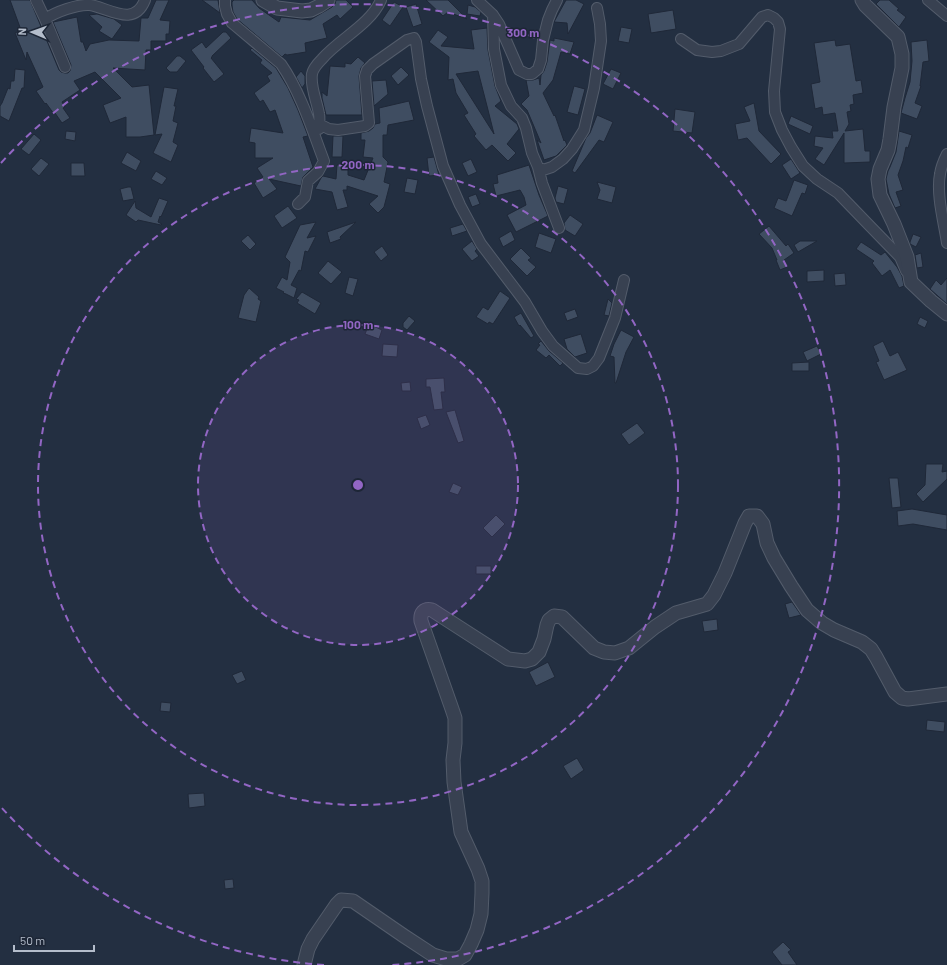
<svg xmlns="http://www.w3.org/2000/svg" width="947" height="965" viewBox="0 0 947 965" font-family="Barlow,sans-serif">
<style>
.building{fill:#3f4d61;stroke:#1f2838;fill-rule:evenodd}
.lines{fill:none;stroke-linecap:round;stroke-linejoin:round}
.minor-casing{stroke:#535c6b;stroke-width:12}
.tertiary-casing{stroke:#535c6b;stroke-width:15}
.minor{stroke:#384151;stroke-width:10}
.tertiary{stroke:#384151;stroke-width:13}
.ring{fill:none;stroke:#9266c4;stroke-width:2;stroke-dasharray:7 5}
.centre{fill:#9266c4;stroke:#1d2636;stroke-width:2}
.ring-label{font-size:12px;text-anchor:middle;font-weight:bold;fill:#9266c4;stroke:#1d2636;stroke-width:3;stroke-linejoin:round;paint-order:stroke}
</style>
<rect width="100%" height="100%" fill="#232f41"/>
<path class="building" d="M10 0H30L59 70 61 72 65 73H68L70 71 71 65 53 22 77 17 81 42H83L86 51 90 44 109 40 139 41 141 18H148L156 0H169L160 20 170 21 169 34H166V41H151V50H146L145 70 113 68 132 87 149 85 154 135 140 137H126V117L110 123 103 105 121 98 95 72 74 81 80 90 62 102 65 107 63 108 70 118 62 123 55 113 54 114 46 103 45 104 36 91 43 87 27 52 26 60 15 33 21 30Z
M202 0H218L219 6 220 13Z
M234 0H252L259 8 279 22 281 17 310 20 332 7 335 4 336 0H346L353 7 340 19 337 15 323 24 327 38 305 43 306 52 287 55 285 54 282 57 237 19 233 12 232 5V2Z
M426 0H448L467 19 448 12 443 16Z
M566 0H576L584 4 568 34 567 23 554 22Z
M880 0H889L899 9 897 10 906 17 899 27 876 4Z
M394 2 403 7 390 26 382 20Z
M416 4 422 24 413 27 406 7Z
M468 5 475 7 481 12 480 16 467 14Z
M673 10 676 29 651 33 648 14Z
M97 14 114 19 122 25 112 39 99 31 102 27 89 15Z
M621 27 632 29 629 43 618 41Z
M487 28 488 50 495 86 501 101 495 106 517 124 519 129 507 144 516 153 508 161 492 145 486 150 474 136 476 134 464 115 468 113 456 93 453 79 448 80 449 57 429 42 438 30 448 37 441 46 474 49 471 30ZM478 71 488 110 494 134 456 74Z
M223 32H226L231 38 212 56V57L211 58 224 74 214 82 203 68 204 67 191 50 202 42 206 48Z
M554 38 574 42 570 54 561 52 553 80 543 93 554 116 555 115 564 141 565 140 567 145 556 156 544 160 537 140 541 143 527 110 521 104 529 96 526 80H533L539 78 540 85 541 75 544 71 547 62 550 40 554 41Z
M835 40 836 46 850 44 856 81 861 80 863 93 853 95 854 104 850 105 851 111 847 112 849 124 845 131 863 129 865 151H870V162L844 163V133L824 165 815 159 823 148 814 146 815 136 833 138 832 131H838L835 113 823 115 822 107 815 109 811 84 820 82 814 43Z
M927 40 929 61 923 62 920 86H921L915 103 922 106 917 119 901 113 905 98 910 82 912 61 911 42Z
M252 48 276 68 288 88 298 110 308 136 303 137 313 167 303 177 301 186 269 179 277 189 263 198 254 183 263 177 257 168 273 158H255V143L249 142 251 128 283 133 275 110 270 112 263 100 260 102 254 93 270 81 267 76 272 73 260 63 262 60 250 50Z
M177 56H180L186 61 177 72H170L166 68Z
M358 57 365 63 361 68 359 76 362 115H326L322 98V92L327 96 330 66 345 67V63L351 64Z
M401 67 409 75 398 85 391 76Z
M15 69 25 70 24 88H22L9 121 0 116V106L2 103 8 88 10 89 11 81H14Z
M611 69 621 73 613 89 603 84Z
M301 71 305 76V84L302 88 296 77Z
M386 80 388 94 374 106 372 81Z
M574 86 585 89 578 115 567 112Z
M164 87 178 89 174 106H176L173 121 178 123 173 142 178 145 171 162 153 153 162 134 155 135Z
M409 101 414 120 388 125 387 135H383V157L388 162 384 182 390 184 384 207 378 213 369 204 378 196 347 186V190H343L348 207 337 210 332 192 315 189 321 178 323 176 336 179 337 165H348V175L364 180 373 158 363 157 365 140H361V133L369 131 373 128 375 124 380 123 379 108Z
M754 103 759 131 781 154 771 164 747 138 738 140 735 124 750 121 744 107Z
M675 109 695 112 692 133 673 131Z
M597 115 613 122 604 142 599 140 575 173 572 171 586 138 590 133Z
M791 116 813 126 810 134 788 124Z
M66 131 76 132 75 141 65 139Z
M899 131 912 135 908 148 906 147 903 161 898 175 903 190 896 192 901 206 895 208 889 194 886 179 888 171 890 167 896 152Z
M34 134 41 140 29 155 21 149Z
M333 136H343L342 157H332Z
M127 152 141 161 136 171 121 163Z
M434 157 439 175 429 176 427 158Z
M41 158 49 164 39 176 31 169Z
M471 159 477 172 468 176 462 163Z
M791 159 800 173 791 179 782 165Z
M71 163H84L85 176H71Z
M529 165 539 195 548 216 516 232 507 215 526 205 524 197 520 190 496 196 493 184 498 183 497 175Z
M156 171 167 178 162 185 151 179Z
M407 178 418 180 415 194 404 192Z
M794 180 808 185 805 194 802 193 792 216 774 208 778 198 786 201Z
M597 182 616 187 612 203 597 199 600 190Z
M558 186 568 189 564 204 556 202 555 198Z
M128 187H131L134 199 123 201 120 189Z
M476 194 480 204 472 207 468 197Z
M159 198 168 201 161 217 160 216 158 222 162 224 161 225 138 220 136 222 126 215 135 201 136 208 151 217Z
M288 206 297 218 282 228 274 216Z
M570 215 583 224 575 236 565 230 564 223Z
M316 222 307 238 316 236 308 252 305 251 301 271 299 270 291 285 297 288 294 298 286 294 283 293 284 292 276 288 282 277 287 280 290 262 285 257 300 225Z
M356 222 340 237 341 239 330 243 327 232Z
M463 224 467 231 452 236 450 228Z
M769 226 786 246 788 244 794 253 784 260 787 267 780 270 776 260H777L772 248 759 234Z
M511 231 515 240 503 247 499 238Z
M539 233 556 239 551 253 535 247Z
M913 234 921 237 916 247 910 244V242Z
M248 235 256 244 250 250 241 241Z
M472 241 477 249 475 251 479 256 472 261 462 249Z
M800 241H817L798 252 794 245Z
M861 242 881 255 885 252 897 267 902 276 904 286 899 288 890 270 882 276 872 263 874 261 856 249Z
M382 246 388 255 381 261 374 252Z
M521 248 531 258 528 260 536 267 527 276 510 259Z
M921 253 923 267 917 268 915 255Z
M328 261 342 272 331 284 318 273Z
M824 270V281L807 282V271Z
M845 273 846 285 835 286 834 274Z
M349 277 358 279 353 296 345 293Z
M947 278V304L930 289 936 280 941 285Z
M249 288 259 297 258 299 261 301 256 322 238 318 244 295Z
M500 291 510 298 493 324 489 322 488 324 476 317 483 307 488 310Z
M302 292 321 303 315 314 297 303 299 300 296 299Z
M608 299 612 303 609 316 604 315Z
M575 309 578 317 567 321 564 313Z
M521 313 534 336 531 338 520 325 519 326 514 317Z
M409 316 415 321 407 330 403 327V323Z
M920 317 928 321 925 328 917 324Z
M369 324 382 330 379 339 365 334Z
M621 330 634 337 626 352 616 383H615L614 357 610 356 614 344Z
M581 334 587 353 575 357 567 349 564 339Z
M541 341 549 351 563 363 560 366 549 355 546 358 536 350 540 345 538 344Z
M883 341 890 356 898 352 907 370 884 380 876 362 879 361 873 346Z
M383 344 398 345 397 357 382 356Z
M817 346 821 354 807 361 803 352Z
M809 362V371H792V363Z
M444 378 445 392H441L443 409 434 410 430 387H426V379Z
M410 382 411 391H402L401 383Z
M455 410 464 441 458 443 446 412Z
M426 415 430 425 421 429 417 418Z
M637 423 645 433 629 445 621 434Z
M926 464H943L942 472 947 471V479L923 502 916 494 925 485Z
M889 478H898L901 507 892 508Z
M453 483 462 487 458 495 449 492Z
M912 509 947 515V530L913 524 898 526 897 511Z
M496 515 505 524 492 537 483 528Z
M476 566H491V574H476Z
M792 602 801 615 789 618 785 604Z
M717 619 718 630 704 632 702 621Z
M548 662 555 677 536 686 529 672Z
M242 671 246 680 237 684 232 675Z
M161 702 171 703 170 712 160 711Z
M927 720 945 722 944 732 926 730Z
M577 758 584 770 571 779 563 766Z
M204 793 205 806 189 808 188 794Z
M233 879 234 888 225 889 224 880Z
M783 942 791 950 788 952 797 965H782L772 952Z"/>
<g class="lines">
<defs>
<path id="minor" d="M36 0 45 19 65 67
M225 0V6L227 14 232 23 281 64C299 90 310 123 321 153L324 161 318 172 308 181 305 197 298 204
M477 0 493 15 499 24 519 70 527 74H532L538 69 541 60 543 40 548 20 552 10 557 0
M928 0 947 16
M493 15 494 49 501 85 511 106 522 118 526 128 532 153 538 167 543 170 552 167 563 159 572 149 584 130 594 88 601 41 600 24 597 8
M45 19C56 12 77 4 90 5 109 8 134 28 145 0
M681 39 697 50 712 52 721 51 739 44 762 17 768 15 774 18 778 22 780 29 774 91 775 112 782 130 791 147 803 166 817 179 838 193 866 222 900 257 906 271
M319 124 329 129 338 130 365 126 369 123 365 76 367 70 373 64 407 40 414 38 416 42 421 79 427 106 443 166 460 205 481 244 525 302 542 331 553 346 578 368 587 369 593 366 599 358 615 318 624 280
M319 129C319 124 320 119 319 114 317 101 310 87 312 74 313 68 318 63 322 59 339 39 370 25 381 0
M947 154C944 160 941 167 940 174 936 194 944 223 947 243
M538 167 542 183 559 228"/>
<path id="tertiary" d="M263 0 277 8 302 11 311 10 319 6 328 0
M862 0 865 5 898 37 902 54V68L894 107 890 139 888 150 880 169 878 179 880 195 894 224 907 257 911 282 931 301 947 314
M304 965 308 949 313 939 337 904 341 900 353 901 404 936 433 955 446 959H458L465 955 471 944 477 930 481 914 482 893V881L478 869 461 832 454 782 453 760 455 743V718L452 709 421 621C420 613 424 608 432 610L508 659 525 661 532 659 539 652 544 639 547 625 549 620 554 616 562 617 594 648 604 652 615 653 629 648 655 627 676 613 707 604 714 595 725 573 745 523 749 516H757L763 524 767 543 774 558 791 586 807 610 822 623 834 630 862 642 871 649 876 657 895 692 902 698 908 699 947 694"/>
</defs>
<use href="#minor" class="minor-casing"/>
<use href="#tertiary" class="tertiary-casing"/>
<use href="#minor" class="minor"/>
<use href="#tertiary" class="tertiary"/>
</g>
<circle cx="358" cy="485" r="160" fill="#9266c4" fill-opacity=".12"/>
<g class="ring">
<circle cx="358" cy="485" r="160"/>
<circle cx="358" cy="485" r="320"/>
<path d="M324 965A481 481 0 0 1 1 807M1 163A481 481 0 1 1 392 965"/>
</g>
<circle cx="358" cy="485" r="6" class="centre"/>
<g class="ring-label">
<text x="523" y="37">300 m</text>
<text x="358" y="169">200 m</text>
<text x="358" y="329">100 m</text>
</g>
<g transform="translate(32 32) rotate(272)" stroke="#1d2636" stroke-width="3" paint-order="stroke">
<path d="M0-3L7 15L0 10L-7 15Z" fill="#b4bdcb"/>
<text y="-6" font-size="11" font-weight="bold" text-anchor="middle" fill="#b4bdcb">N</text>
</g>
<path d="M14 945v6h80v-6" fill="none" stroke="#b4bdcb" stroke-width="2"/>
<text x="20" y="945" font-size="12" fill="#b4bdcb" stroke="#1d2636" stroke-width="3" paint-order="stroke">50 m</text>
</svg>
